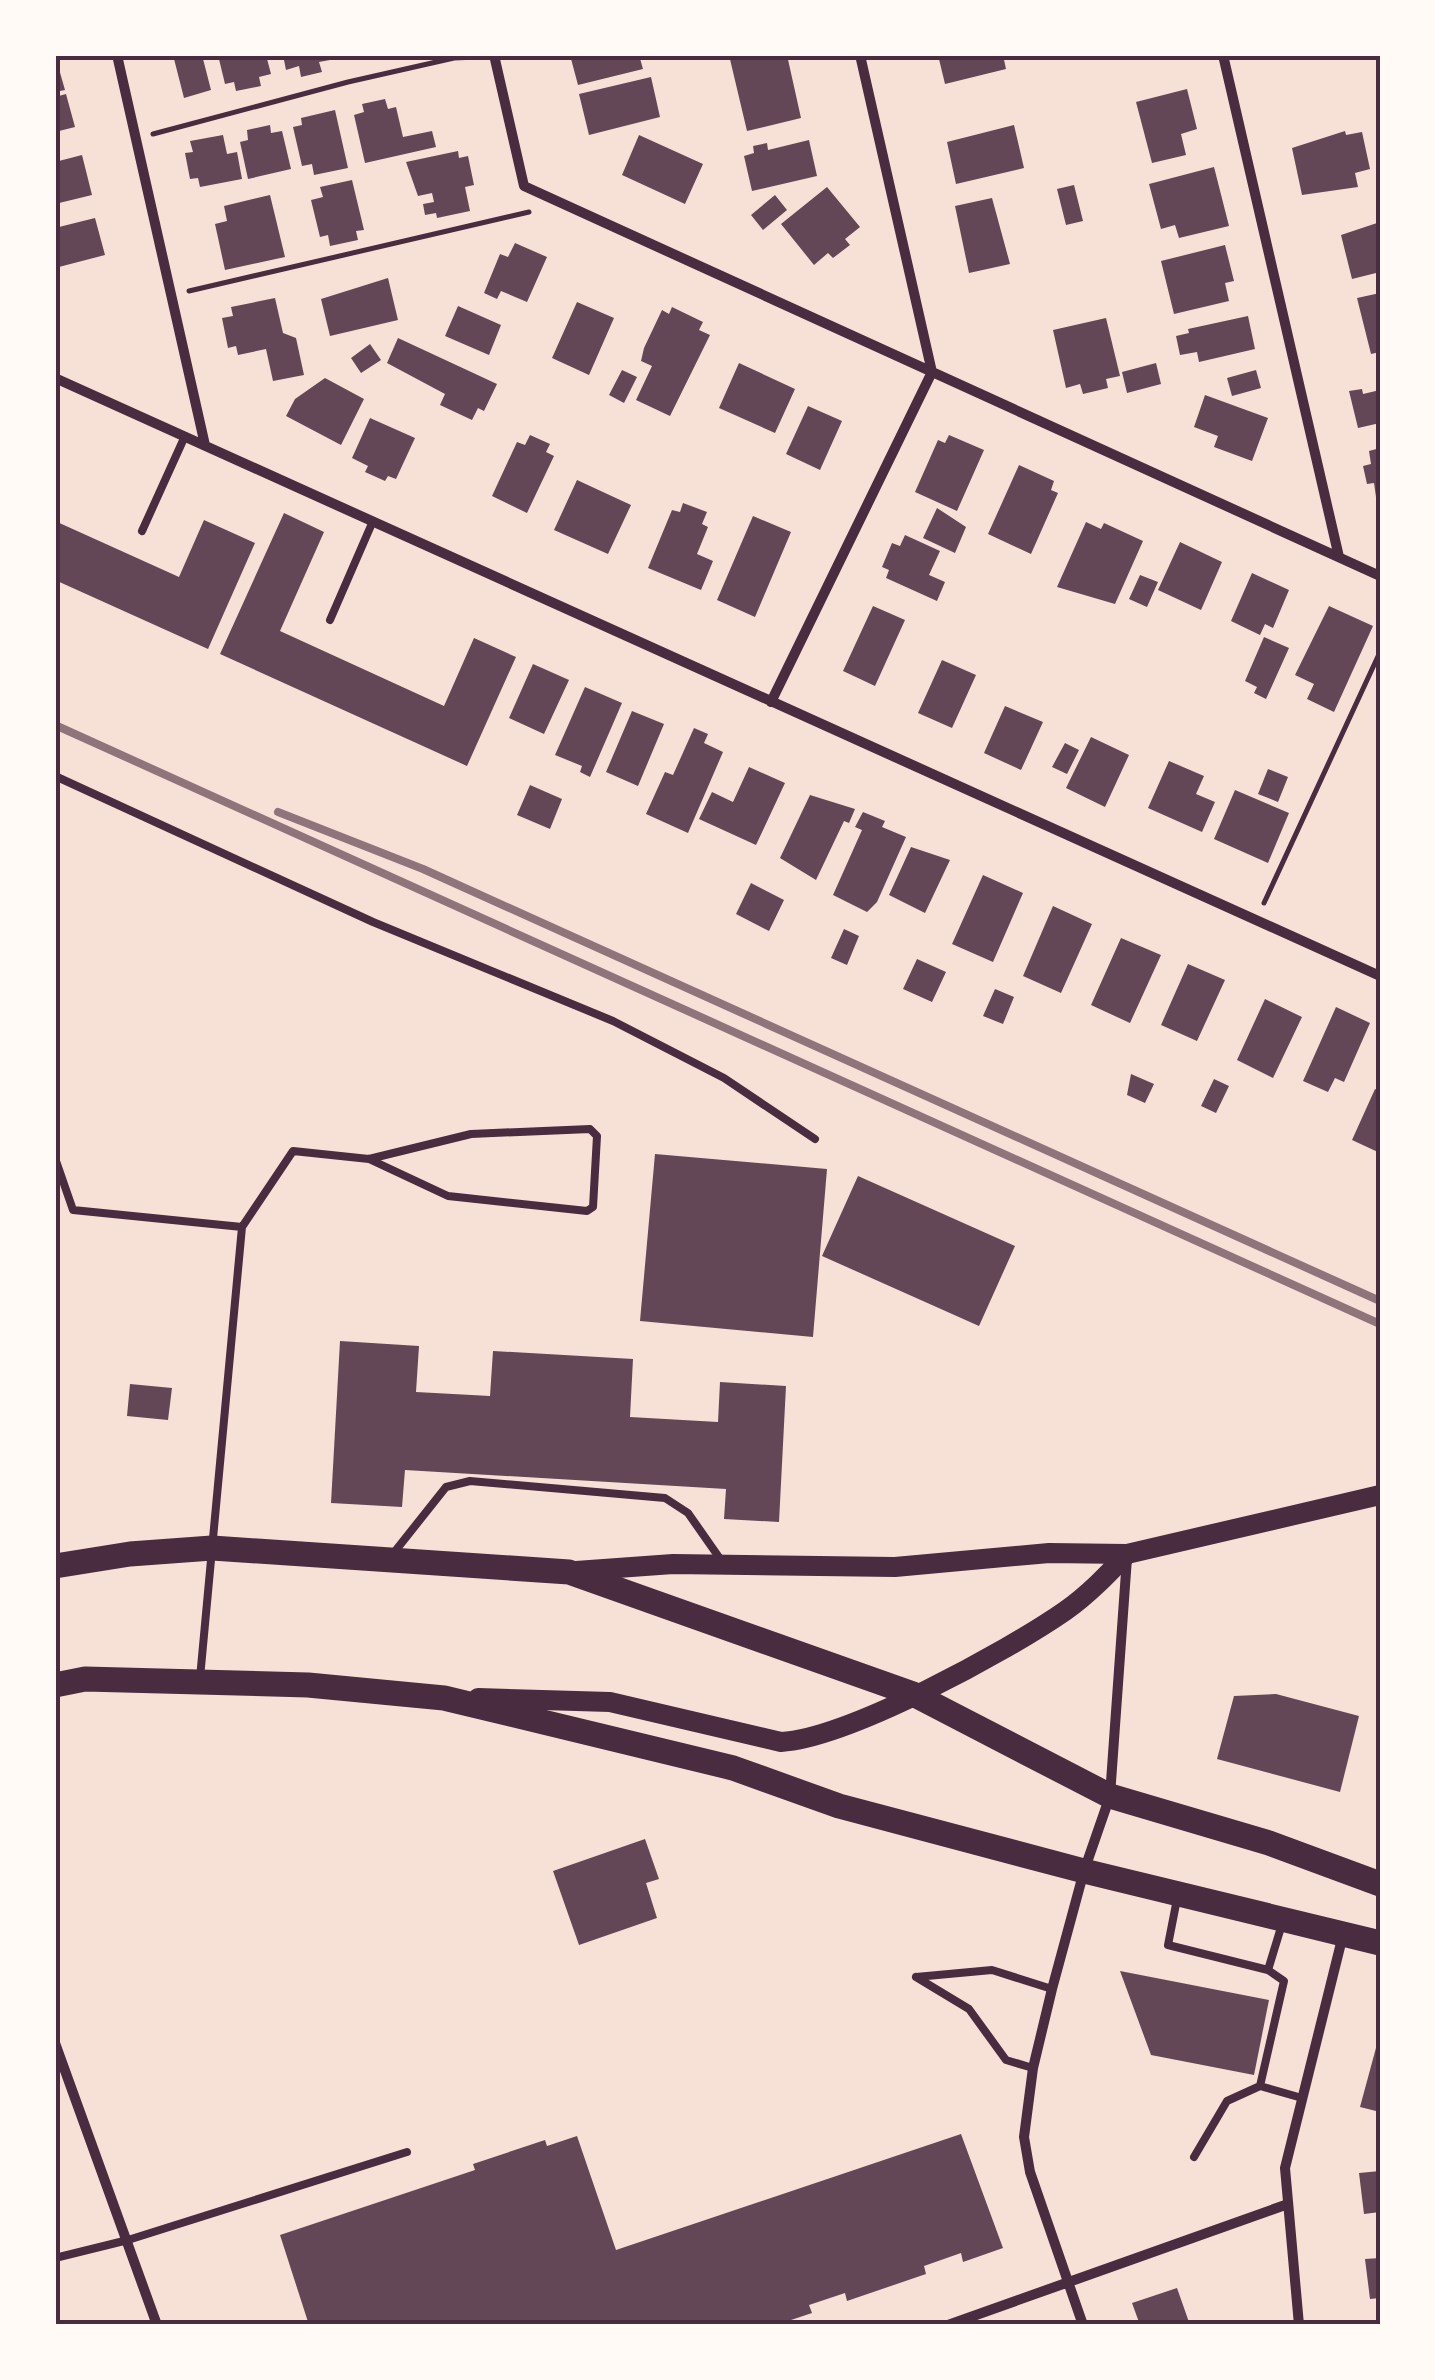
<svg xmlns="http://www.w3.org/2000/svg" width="1435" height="2380" viewBox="0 0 1435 2380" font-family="Raleway,sans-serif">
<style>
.building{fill:#644757}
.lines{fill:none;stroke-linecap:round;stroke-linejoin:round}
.path{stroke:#4a2c40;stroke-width:5}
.service{stroke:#4a2c40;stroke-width:8}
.minor{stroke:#4a2c40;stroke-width:10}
.secondary{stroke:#4a2c40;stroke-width:20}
.primary{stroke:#4a2c40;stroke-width:25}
.rail{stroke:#8f747c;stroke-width:8}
.neatline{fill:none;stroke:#4a2c40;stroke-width:4}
</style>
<rect width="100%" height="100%" fill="#f7e1d7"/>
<path class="building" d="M55 55 65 90 55 92Z
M173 55H202L211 90 184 98Z
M218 55H266L271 74 259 77 261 86 236 91 234 82 225 84Z
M283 55H329L330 60 319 62 322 72 301 77 299 66 286 70Z
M570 55H639L643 69 578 85Z
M729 55H787L801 118 747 131Z
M938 55H1003L1006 69 945 84Z
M651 77 660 117 589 135 579 94Z
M1187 89 1197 129 1181 134 1186 155 1152 163 1136 102Z
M66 94 75 127 55 132V97Z
M385 99 388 109 396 107 403 137 432 131 436 147 365 163 354 115 364 112 362 104Z
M335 110 348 168 314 175 312 164 302 166 293 127 302 125 301 118Z
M270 125 271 133 282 131 291 169 248 179 240 142 248 140 247 130Z
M1014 125 1024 168 956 184 947 142Z
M1345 131 1346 135 1362 132 1370 169 1355 173 1358 187 1302 195 1292 148Z
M223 135 227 154 237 152 242 179 200 187 198 178 190 179 185 153 193 152 190 141Z
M639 135 703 164 685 204 622 175Z
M809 140 817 176 752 191 744 156 754 153 753 146 767 143 768 150Z
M458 151 459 158 468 156 474 185 465 187 470 211 437 218 436 213 425 215 423 204 434 202 432 193 418 196 406 162Z
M82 155 92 195 55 204V162Z
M1214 167 1229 226 1179 238 1175 225 1161 229 1149 184Z
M352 180 364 230 356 231 358 240 330 246 328 235 320 237 311 200 323 197 320 187Z
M1074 185 1083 221 1066 225 1057 189Z
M827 187 860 227 845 239 850 245 833 258 828 253 814 265 781 224Z
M270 195 285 257 225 270 215 224 227 221 224 206Z
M775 195 787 210 763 230 751 215Z
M992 198 1010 264 969 273 955 206Z
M95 218 105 255 55 268V228Z
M1380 222V272L1352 279 1341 235Z
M515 243 547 257 527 302 501 291 497 299 484 293 500 254 508 257Z
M1225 245 1234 281 1225 283 1229 301 1174 314 1161 261Z
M388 278 398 320 330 336 321 299Z
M1380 293V352L1371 354 1357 298Z
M275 298 283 333 296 338 304 375 273 381 266 349 238 355 236 346 228 348 222 318 233 316 231 307Z
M577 302 614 318 589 375 552 358Z
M458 306 501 325 489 355 445 336Z
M672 307 703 322 699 330 710 335 670 416 636 400 652 366 641 361 644 348 662 310 669 314Z
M1248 316 1255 349 1199 362 1197 352 1180 355 1176 336 1189 333 1188 329Z
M1106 318 1120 376 1106 379 1108 388 1083 394 1080 384 1066 388 1053 330Z
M398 338 497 384 484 411 478 408 472 420 440 405 445 394 387 363Z
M370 344 381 360 361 373 351 358Z
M739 363 795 389 775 433 719 408Z
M1156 363 1161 384 1127 393 1122 372Z
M622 370 637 377 624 403 609 395Z
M1256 370 1261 388 1232 396 1227 378Z
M325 378 364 399 341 445 286 416 295 399Z
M1362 389 1363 394 1380 390V423L1358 428 1349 391Z
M1205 395 1268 418 1252 461 1214 447 1218 436 1194 427Z
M808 406 842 421 820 470 786 454Z
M370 418 415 438 396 479 388 476 385 481 365 472 368 466 352 458Z
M530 435 550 444 546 452 554 456 527 513 492 496 517 442 525 445Z
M949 435 984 450 957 511 915 492 938 440 945 443Z
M1380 448V496L1376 497 1374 483 1367 484 1363 466 1371 464 1369 451Z
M1019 465 1054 481 1051 490 1058 493 1031 554 988 534Z
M577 480 631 505 608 554 554 530Z
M683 503 707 512 702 524 708 527 697 554 713 561 701 590 648 568 672 510 680 512Z
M937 508 966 527 955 553 923 538Z
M284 513 324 532 280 631 444 706 474 638 516 657 467 766 220 654Z
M753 516 791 532 755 617 717 600Z
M204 520 255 543 208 649 55 580V521L179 577Z
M1086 522 1101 529 1104 523 1143 541 1115 604 1057 587Z
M905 535 940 551 929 575 945 582 937 601 886 578 889 570 882 567 892 543 900 546Z
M1180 542 1222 562 1201 610 1158 590Z
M1252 573 1289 590 1273 628 1265 624 1260 635 1231 621Z
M1140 575 1158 582 1147 607 1129 599Z
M873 606 905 620 875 686 843 671Z
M1329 606 1373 626 1334 712 1307 699 1314 684 1295 675Z
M1264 637 1289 648 1266 699 1254 693 1257 687 1245 681Z
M942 660 976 675 952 728 918 713Z
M533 664 569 680 544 734 509 718Z
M585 687 622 703 590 777 580 772 582 766 555 755Z
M1005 706 1043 722 1021 770 984 753Z
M632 711 664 724 638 786 606 772Z
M694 728 708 734 704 743 723 752 688 833 646 814 665 772 673 775Z
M1091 737 1129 755 1105 807 1066 788Z
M1065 743 1079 750 1067 774 1052 767Z
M1169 761 1204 776 1196 794 1215 802 1202 832 1148 808Z
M749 767 785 783 756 845 699 819 712 792 733 802Z
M1268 769 1288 777 1278 802 1258 794Z
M530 785 562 799 550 829 517 815Z
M1235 790 1289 813 1268 863 1214 839Z
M810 795 855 809 849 823 844 821 816 880 780 858Z
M863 812 885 821 882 827 906 837 877 902 867 912 833 895 862 830 855 827Z
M911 847 950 860 925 913 889 895Z
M983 875 1023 893 993 962 952 944Z
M751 883 784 900 769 931 736 914Z
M1053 906 1092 924 1061 993 1023 976Z
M844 929 859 936 847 965 831 958Z
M1121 938 1161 955 1130 1023 1091 1005Z
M917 959 946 972 932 1002 903 989Z
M1188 964 1225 980 1197 1041 1161 1025Z
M995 989 1014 997 1003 1024 983 1016Z
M1265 999 1302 1017 1273 1078 1237 1060Z
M1336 1007 1370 1023 1344 1082 1335 1078 1328 1092 1303 1081Z
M1131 1074 1154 1084 1145 1103 1127 1095Z
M1214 1079 1229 1086 1216 1113 1201 1106Z
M1375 1089 1380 1091V1153L1352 1140Z
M655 1154 827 1169 813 1337 640 1321Z
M858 1176 1015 1246 979 1326 822 1256Z
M340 1341 419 1346 416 1392 490 1396 493 1351 633 1359 630 1417 718 1422 720 1382 786 1386 779 1522 724 1519 726 1489 405 1470 402 1507 331 1503Z
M130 1384 172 1388 168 1420 127 1416Z
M1276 1694 1359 1716 1340 1792 1217 1759 1234 1696Z
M645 1839 659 1879 646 1883 657 1918 579 1945 553 1871Z
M1120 1971 1269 2000 1254 2075 1151 2055Z
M1380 2033V2112L1360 2107Z
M961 2134 1003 2248 963 2262 961 2253 924 2266 926 2274 847 2301 845 2293 809 2305 812 2313 776 2325H309L280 2235 475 2170 473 2164 545 2140 547 2146 577 2136 616 2250Z
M1380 2171V2212L1364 2214 1359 2173Z
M1380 2258V2298L1370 2299 1365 2259Z
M1177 2288 1190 2325H1140L1132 2303Z"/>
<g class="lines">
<path class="path" d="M153 134 348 82 454 58 477 57
M189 291 529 212
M1264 903 1380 652"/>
<path class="service" d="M142 531 185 436
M330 620 373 521
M55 776 373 922 613 1021 724 1078 815 1139
M55 1158 73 1210 242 1227 200 1678
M242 1227 293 1151 369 1159 471 1134 590 1129 597 1136 593 1207 587 1211 448 1196 369 1159
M392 1555 446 1487 470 1481 665 1498 688 1513 723 1563
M1177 1899 1168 1945 1268 1970 1284 1981 1260 2086 1227 2101 1194 2157
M1268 1970 1282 1924
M916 1977 969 2009 1006 2060 1033 2068
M916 1977 992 1970 1052 1989
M1260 2086 1302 2098
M55 2258 128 2240 407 2152"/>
<path class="minor" d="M117 55 205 445
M494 55 524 186 1380 576
M1223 55 1339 557
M55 378 1380 976
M771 702 932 372 860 55
M55 2043 157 2325
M948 2325 1288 2204
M1083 2325 1030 2172 1024 2137 1033 2068 1052 1989 1084 1871 1110 1796 1127 1558
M1299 2325 1285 2168 1343 1935"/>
<path class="secondary" d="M576 1571 673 1564 895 1567 1049 1553 1127 1554 1380 1495
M478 1698 610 1702 781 1742C848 1738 1006 1652 1065 1611 1088 1595 1108 1574 1127 1554"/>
<path class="primary" d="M55 1566 130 1554 212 1548 569 1572 913 1694 1110 1796 1269 1843 1380 1884
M55 1685 85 1679 308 1685 444 1698 733 1768 839 1806 1084 1871 1380 1943"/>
<path class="rail" d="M55 725 1380 1324
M278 812 423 869 1380 1301"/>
</g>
<rect width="1435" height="2380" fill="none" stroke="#fffaf5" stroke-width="115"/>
<rect x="58" y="58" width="1320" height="2264" class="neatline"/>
</svg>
